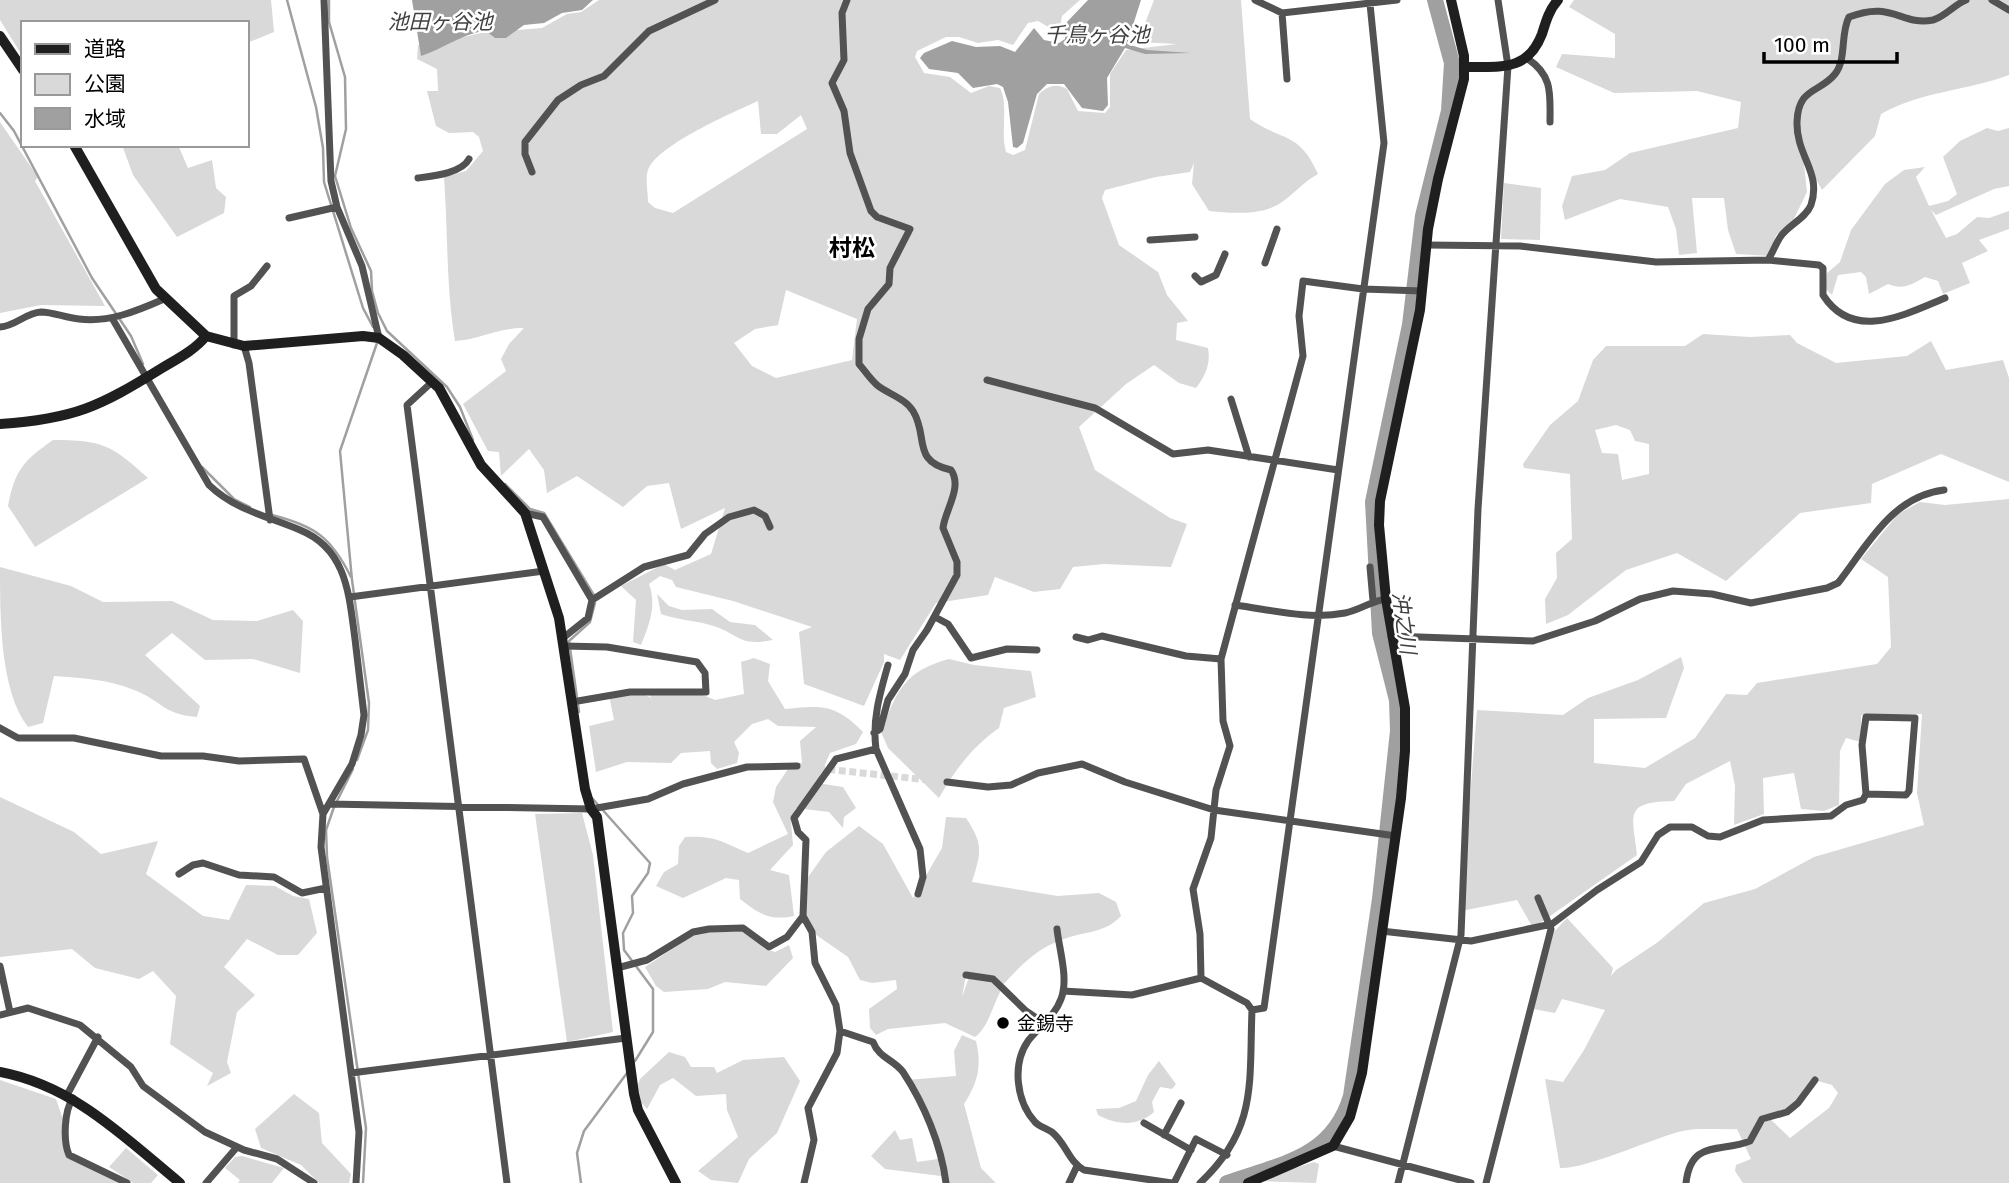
<svg xmlns="http://www.w3.org/2000/svg" width="2009" height="1183" viewBox="0 0 2009 1183" font-family="'Fira Sans','Noto Sans JP',sans-serif">
<style>
.green{fill:#d9d9d9;fill-rule:evenodd}
.water{fill:#a0a0a0}
.lines{fill:none;stroke-linecap:round;stroke-linejoin:round}
.stream{stroke:#a0a0a0;stroke-width:2.5}
.river{stroke:#a0a0a0;stroke-width:16}
.street-tunnel{stroke:#d9d9d9;stroke-width:7;stroke-dasharray:7 3.5;stroke-linecap:butt}
.street{stroke:#525252;stroke-width:7}
.secondary{stroke:#1f1f1f;stroke-width:10}
.poi-dot{fill:#000;stroke:#fff;stroke-width:2.5}
.labels{text-anchor:middle;stroke-width:5;stroke-linejoin:round;paint-order:stroke}
.poi-label{font-size:19px;fill:#000;stroke:#fff;text-anchor:start}
.water-label{font-size:21px;font-style:italic;fill:#414141;stroke:#fff}
.quarter-label{font-size:23px;font-weight:bold;fill:#000;stroke:#fff}
</style>
<rect width="100%" height="100%" fill="#fff"/>
<path class="green" d="M0 0H271L274 32 247 43V23H23V57L0 20Z
M599 0H1080L1062 16 1059 33 1038 21 1028 23 1013 45 998 40 978 43 959 37H946L917 51 915 57 924 73 950 77 971 93 989 86 1000 88C1009 106 1000 131 1006 152L1013 155 1025 150 1039 94C1048 86 1056 83 1067 89L1078 111 1105 113 1110 107V74L1126 50 1177 44 1138 42 1154 0H1241L1250 119C1283 142 1299 131 1318 174 1303 182 1293 195 1279 204 1258 216 1231 213 1209 211L1192 184 1194 163 1190 172 1156 177 1105 190 1102 198 1119 245 1158 272 1167 295 1188 321 1177 323 1176 340 1208 348C1211 364 1205 376 1196 388L1179 383 1154 365 1126 384 1079 427 1095 470 1170 518 1187 524 1171 567 1104 564 1073 567 1060 589 1034 592 995 577 988 595 936 603 900 660 884 654V662L864 706 804 684 799 632 812 627 733 601 676 587 672 580 660 576 649 584C657 606 649 625 641 645L633 642 636 600 621 586 664 564 675 570 711 554 725 508 681 529 669 483 647 486 623 507 577 476 547 493 544 470 529 449 501 476 499 452 488 451 463 404 506 371 501 359 509 344 524 328C497 328 479 340 455 341 446 287 448 232 444 177L466 171 483 151 479 137 473 132 449 133 436 126 427 91H438L437 69 417 59 418 45 441 46 455 39 481 33 542 28 567 14 581 12ZM758 101 761 134H777L801 115 807 129 673 213 655 208 648 202C648 193 645 178 648 170 657 145 734 112 758 101ZM786 290 857 319 852 360 776 378 752 366 734 343 755 329 778 325Z
M1574 0H2009V75C1967 91 1921 91 1881 114L1875 136 1822 190 1803 156 1807 192 1790 227 1776 235 1770 256 1736 254 1728 230 1724 198H1692L1697 253 1679 255 1676 229 1668 207 1620 199 1565 220 1562 206 1572 176 1605 170 1630 153 1738 128 1741 102 1697 91 1614 93 1556 67 1562 54 1615 58V34L1569 7Z
M0 122 38 177 35 181 105 306 41 305 0 313Z
M1987 128 1998 131 2009 128V186L1994 189 1936 215 1931 210 1946 238 1957 234 1977 217 1989 218 2009 211V229L1979 240 1988 251 1962 263 1970 283 1943 294 1938 281 1925 277C1911 285 1903 290 1888 284L1869 294 1866 277 1861 272 1838 275 1832 295 1825 288 1827 273 1840 262 1851 230 1885 184 1904 170 1925 167 1916 177 1929 206 1948 201 1957 194 1943 157 1960 141Z
M122 145H178L188 168 212 160 216 188 226 197 224 213 177 237 133 175Z
M1504 183 1541 188 1540 240 1501 239Z
M1703 334 1750 337 1790 335 1797 343 1836 363 1907 356 1931 341 1946 370 2003 360 2009 378V482L1941 454 1872 484 1871 503 1800 513 1726 581 1677 553 1626 570 1568 615 1546 624 1545 599 1557 578 1556 553 1572 539 1570 474 1524 468 1523 464 1550 425 1578 401 1593 360 1606 346H1685ZM1616 425 1630 430 1635 441 1649 444V474L1622 480 1618 454 1602 453 1595 430Z
M53 440C102 440 112 445 148 478L35 547 8 506C15 470 23 461 53 440Z
M2009 499V1183H1743L1735 1171 1736 1165 1751 1159 1737 1129C1718 1130 1696 1127 1678 1132 1650 1140 1582 1170 1560 1168L1545 1079 1563 1082 1584 1050 1605 1010 1562 999 1555 1013 1533 1009 1554 932 1567 918 1613 968 1611 976 1616 970 1658 942 1704 903 1755 889 1814 857 1924 825 1917 793 1922 714 1861 715V742L1846 738 1840 751 1839 805 1824 811 1801 809 1794 773 1763 778 1764 814 1734 825 1735 786 1730 761 1686 784 1674 801C1624 802 1632 813 1637 855L1533 928 1517 900 1461 911 1477 710 1563 715 1588 698 1638 680 1681 657 1684 668 1666 718 1594 719V763L1645 768 1695 738 1726 694 1747 695 1757 683 1877 664 1891 647 1888 577 1861 559 1898 514 1920 502 1945 505ZM1818 1081 1832 1085 1838 1093 1829 1108 1790 1138 1767 1116 1793 1107Z
M0 567 71 586 103 602 172 601 213 620 257 621 293 610 303 621 300 673 253 659 205 660 172 633 145 655 200 706 197 717C161 714 163 701 134 690 107 679 82 678 54 676L43 723 28 727C0 691 0 617 0 567Z
M657 594 669 606 682 610 712 609 730 622 755 625 773 640C736 647 740 633 710 625 693 620 677 620 661 614Z
M754 658 770 664 768 681 785 709C822 705 836 704 863 732L856 744 830 753 817 783 843 787 856 808 844 817 843 828 829 812 796 808 791 822 793 845 770 870 789 875 794 916C770 921 759 914 740 899L739 880 726 878 683 898 656 886 664 872 678 864 679 846 685 837C714 835 723 842 748 853L788 834 773 802 776 787 790 766 802 763 800 741 816 727 778 726 768 719 752 724 734 742 739 753 737 763 717 769 711 763 710 751 681 753 671 763 627 762 596 772 589 726 614 720 609 695 638 692 652 698 646 692 698 693 715 700 744 694 741 662Z
M949 659 974 665 1031 671 1036 697 1004 708 999 728C974 745 954 771 939 798L888 748 881 732C897 691 904 671 949 659Z
M0 797 74 832 101 854 158 841 146 874 203 916 229 920 246 885 275 886 293 896 309 899 317 933 298 955H278L247 939 224 967 255 995 237 1012 227 1062 231 1073 207 1086 213 1073 170 1044 176 996 153 971 139 979 95 968 72 949 0 957Z
M582 813 593 855 613 1032 567 1042 535 814Z
M946 817 966 818C984 845 981 852 972 882L1058 896 1099 893 1116 902 1121 916C1105 933 1087 931 1067 938 1039 946 1021 965 1002 986L990 975H966L962 997 969 977 993 979 1001 990C993 1005 988 1028 975 1037L945 1023 888 1029 876 1035 870 1028 869 1009 897 989 896 980 872 983 860 980 848 957 812 932 803 916V884L826 852 859 826 883 844 913 898 942 848Z
M712 932H743L765 949 775 952 789 945 793 958 766 986 725 982 708 989 664 992 656 986 645 967 695 934Z
M962 1035 976 1041C982 1066 978 1082 964 1104L981 1168 996 1183H945L929 1120 906 1080 956 1076 954 1051Z
M669 1052 685 1057 691 1067H714L717 1073 743 1060 784 1057 800 1081 777 1133 749 1159 738 1183 711 1180 698 1171 738 1137 727 1110 726 1094 696 1096 673 1078 660 1085 647 1109 634 1094 640 1079Z
M1159 1061 1176 1084 1172 1089 1160 1087 1152 1102 1154 1112C1137 1127 1117 1125 1098 1115L1096 1109 1119 1108 1136 1101 1148 1075Z
M0 1080 56 1099 64 1122 63 1144 66 1155 119 1183H0Z
M294 1094 319 1113 322 1143 351 1174 349 1183H319L301 1165 261 1148 255 1129Z
M895 1130 900 1140 912 1138 917 1162 938 1159 941 1176 885 1169 871 1156Z
M126 1148 158 1175 151 1183H133L109 1167Z
M242 1156 284 1168 272 1183H238L240 1180 225 1168 235 1157Z
M1314 1162 1319 1164 1316 1183 1254 1181Z"/>
<path class="water" d="M412 0H593L582 10 562 13 544 23 524 25 506 38H495L486 31C463 33 443 49 421 56Z
M1088 0H1141L1127 44 1147 50 1191 53 1145 54 1125 48 1107 78 1108 105 1103 111 1082 108 1064 84H1047L1037 94 1023 143 1017 148 1013 147 1008 102 1003 87 997 84 973 88 958 73 929 69 920 58 924 53 952 41 976 47 1000 46 1015 52 1034 28 1044 40 1059 43 1065 39V24Z"/>
<g class="lines">
<path class="stream" d="M287 0 316 107 323 148 324 182 363 308 373 327
M329 0V22L345 77 346 129 335 176 351 228 371 271 372 291 378 313 387 331 447 387 460 407 473 440
M0 113 14 131 92 278 131 336 143 364
M202 467 234 499 250 507
M505 484 530 509 544 513 595 597
M272 515C315 526 331 537 351 577
M579 712 569 641 590 622 595 603
M357 760 368 730 369 703 352 580 340 451 377 343
M592 798 650 863 648 873 632 896 633 913 623 933 624 950 653 989V1032L635 1061
M337 801 353 769
M334 807 326 830 327 857 366 1128 363 1183
M581 1183 577 1153 584 1131 627 1073"/>
<path class="river" d="M1227 1183C1281 1164 1333 1158 1351 1096L1380 899 1398 731 1397 700 1380 633 1373 502 1410 325 1423 216 1449 111 1452 63 1435 0"/>
<path class="street-tunnel" d="M797 766 947 782"/>
<path class="street" d="M324 0 331 181 337 207 362 266 379 338
M847 0 842 13 844 60 832 83 844 111 850 153 871 211 877 217 910 229 890 268 889 284 868 309 859 339V364C865 371 870 379 877 385 888 394 905 398 913 411 929 437 911 461 951 470 963 487 945 510 943 528L957 562V575L927 630 913 650 905 674 888 700 880 729 874 733
M1255 0 1282 13 1397 0
M1992 0 2009 10
M1282 13 1287 79
M1528 59C1553 76 1550 94 1550 122
M532 172 525 154V142L558 100 581 85 604 76 649 31 715 0
M418 178C433 176 462 173 469 159
M289 218 337 207
M1150 240 1195 237
M1426 245 1520 246 1656 262 1768 260 1819 265 1823 268V295C1853 342 1904 315 1945 298
M1768 260C1773 252 1776 243 1781 236 1789 225 1806 218 1811 205 1822 172 1796 156 1797 122 1798 87 1820 93 1835 74 1847 59 1840 34 1849 17 1893 0 1900 26 1933 20 1945 17 1955 4 1966 0
M1265 263 1277 229
M1195 276 1201 282 1216 275 1225 254
M112 318 209 485C235 510 267 516 300 530 347 549 349 595 355 639 358 664 361 689 364 715L361 735 352 764 323 814 321 847 359 1132 356 1183
M0 327C16 326 25 313 41 312 53 312 66 318 79 319 108 323 137 311 164 299
M234 345V296L251 286 267 266
M244 346 249 363 270 520
M987 380 1095 408 1173 454 1208 450 1338 470
M432 382 407 405 507 1183
M1231 399 1249 457
M525 513 543 517 592 600 588 618 563 638
M1370 567 1373 601
M350 597 544 571
M592 600 644 567 688 555 705 534 729 517 754 510 765 516 770 527
M1235 605C1272 610 1309 620 1345 613 1360 610 1371 601 1386 599
M935 617 948 624 971 658 1007 649 1037 650
M1391 636 1533 641 1595 621 1640 599 1673 591 1712 594 1751 603 1827 588 1838 583C1867 546 1892 496 1944 490
M1076 637 1088 640 1102 636 1186 656 1221 659
M564 646 607 647 697 662 705 673 706 692H630L572 702
M888 665C880 693 872 720 876 749L920 849 923 877 918 894
M0 728 18 738H74L161 756H203L239 761 304 759 323 814
M947 782 988 787 1011 785 1038 773 1082 764 1125 782 1214 810 1396 836
M329 804 591 809 648 799 683 784 747 767 797 766
M179 874 193 865 203 863 239 875 274 877 302 893 326 888
M1057 929C1059 949 1069 979 1061 999 1055 1016 1039 1027 1028 1041 1012 1064 1016 1101 1035 1122 1040 1127 1048 1129 1053 1133 1066 1144 1069 1162 1084 1170L1172 1183
M1381 931 1471 941 1552 924 1597 890 1641 862 1658 835 1670 827H1692L1708 836 1720 837 1763 820 1831 816 1846 805 1863 800 1866 794 1906 795 1909 791 1915 718 1866 717 1862 745 1866 794
M0 966 10 1012
M617 968 647 960 693 932 709 929 743 928 769 947 787 937 803 916
M966 975 993 979 1026 1011 1044 1023
M1063 991 1132 995 1201 978
M1252 1010 1264 1008 1384 143 1370 4
M0 1015 28 1008 80 1025 131 1067 143 1086 205 1132 244 1150 277 1159 314 1183
M840 1031 873 1042C879 1058 893 1059 903 1072 924 1104 941 1144 946 1183
M351 1073 626 1038
M67 1095 98 1037
M73 1098C64 1111 63 1141 69 1155L127 1183
M1144 1123 1191 1150
M1164 1135 1181 1103
M1333 1146 1471 1183
M206 1183 237 1147
M804 1183 814 1140 808 1108 837 1053 840 1031 836 1005 815 963 812 932 803 916 806 840 798 832 794 818 836 759 876 749
M1069 1183 1077 1166
M1174 1183 1196 1139 1227 1155
M1200 1183C1258 1129 1249 1082 1252 1010L1247 1003 1201 978 1200 934 1193 889 1211 838 1216 790 1230 746 1223 721 1221 659 1303 356 1299 316 1303 281 1363 289 1422 291
M1398 1183 1461 935 1478 509 1508 66 1498 0
M1486 1183 1551 929 1538 898
M1686 1183C1691 1139 1720 1153 1750 1141L1762 1119 1787 1112 1798 1103 1815 1080"/>
<path class="secondary" d="M0 36 23 70
M1464 67C1499 66 1527 73 1542 34 1546 21 1549 10 1558 0
M74 145 156 289 206 336 244 346 363 336 379 338 403 355 439 388 481 465 525 513 559 618 585 789 591 809 597 817 634 1094 638 1110 676 1183
M0 424C74 419 99 407 162 368 177 359 195 350 206 336
M0 1072C74 1086 124 1137 180 1183
M1248 1183 1333 1146 1350 1117 1362 1073 1401 798 1405 751V708L1386 599 1379 525 1380 501 1420 310 1428 229 1438 179 1464 79V56L1451 0"/>
</g>
<circle class="poi-dot" cx="1003" cy="1023" r="7"/>
<g class="labels">
<g class="poi-label">
<text x="1017" y="1030">金錫寺</text>
</g>
<g class="water-label">
<text x="440" y="29">池田ヶ谷池</text>
<text x="1097" y="42">千鳥ヶ谷池</text>
<text transform="translate(1404 623) rotate(82)" y="7">沖之川</text>
</g>
<g class="quarter-label">
<text x="852" y="256">村松</text>
</g>
</g>
<rect x="21" y="21" width="228" height="126" fill="#ffffff" stroke="#999999" stroke-width="2"/>
<rect x="35" y="44" width="35" height="10" fill="#1f1f1f" stroke="#999999" stroke-width="2"/>
<text x="84" y="56" font-size="21" fill="#000000">道路</text>
<rect x="35" y="74" width="35" height="21" fill="#d9d9d9" stroke="#999999" stroke-width="2"/>
<text x="84" y="91" font-size="21" fill="#000000">公園</text>
<rect x="35" y="108" width="35" height="21" fill="#a0a0a0" stroke="#999999" stroke-width="2"/>
<text x="84" y="126" font-size="21" fill="#000000">水域</text>
<path d="M1764 52v10h133v-10" fill="none" stroke="#000000" stroke-width="3.5"/>
<text x="1774" y="52" font-size="21" fill="#000000" stroke="#ffffff" stroke-width="5" paint-order="stroke">100 m</text>
</svg>
